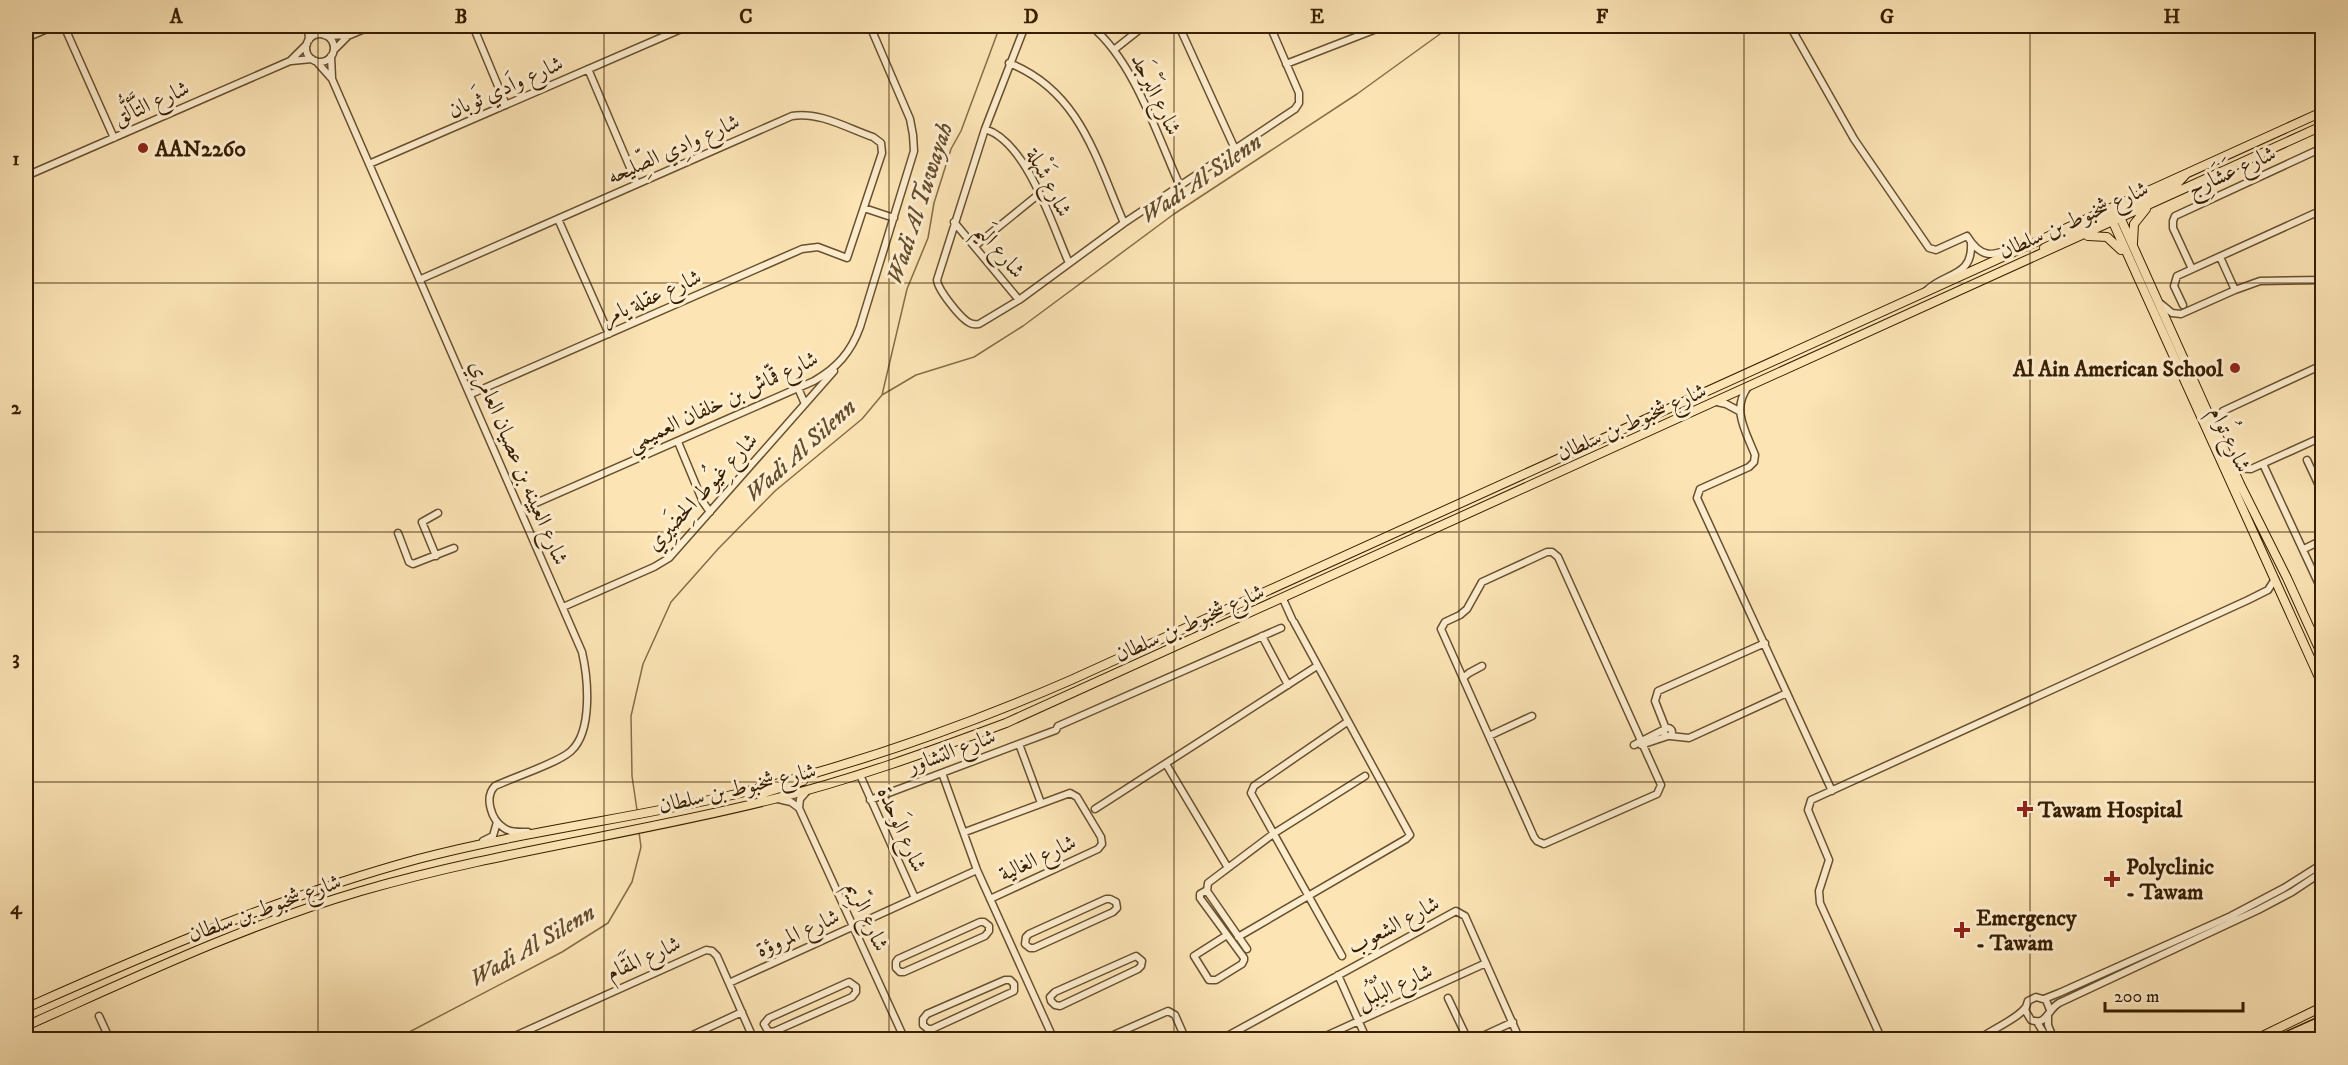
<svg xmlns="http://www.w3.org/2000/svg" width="2348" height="1065" viewBox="0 0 2348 1065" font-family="'IM FELL DW Pica',Amiri,serif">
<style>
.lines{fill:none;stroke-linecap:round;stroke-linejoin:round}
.stream{stroke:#856d48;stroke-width:1.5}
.minor-casing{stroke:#68502e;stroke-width:9}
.major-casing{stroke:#371e01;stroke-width:10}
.highway-casing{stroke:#371e01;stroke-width:12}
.minor{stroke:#fdedcf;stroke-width:6}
.major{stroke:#fce4b5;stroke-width:8}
.highway{stroke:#fce4b5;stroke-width:9}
.grid{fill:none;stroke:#371e01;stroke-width:1.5;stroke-opacity:0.55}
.poi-dot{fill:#8f2418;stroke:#fdedcf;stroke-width:2}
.labels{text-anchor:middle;stroke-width:6;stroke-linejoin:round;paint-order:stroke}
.street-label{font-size:22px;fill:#371e01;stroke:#fdedcf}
.poi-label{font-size:22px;font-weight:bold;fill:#371e01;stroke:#fdedcf;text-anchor:start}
.water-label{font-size:24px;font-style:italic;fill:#644c2b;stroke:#fdedcf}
.neatline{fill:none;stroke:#371e01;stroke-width:2}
.grid-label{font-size:20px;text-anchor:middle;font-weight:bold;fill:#371e01}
</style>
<rect width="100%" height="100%" fill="#fce4b5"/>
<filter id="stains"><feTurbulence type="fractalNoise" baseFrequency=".00333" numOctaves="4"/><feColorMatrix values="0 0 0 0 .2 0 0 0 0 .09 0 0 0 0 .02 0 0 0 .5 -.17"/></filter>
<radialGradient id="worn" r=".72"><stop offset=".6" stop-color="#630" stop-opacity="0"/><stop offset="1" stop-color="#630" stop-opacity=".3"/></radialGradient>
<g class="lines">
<path class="stream" d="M882 395 907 289 928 238 934 203 951 149 961 131 1000 26
M637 810 632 776 631 716 643 664 671 602 718 549 775 491 862 419 882 395 916 375 974 357 1023 326 1174 214 1357 94 1451 26
M394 1040 562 952 608 923 632 882 641 847 639 832"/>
<defs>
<path id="minor" d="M64 26 114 138
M308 26 309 40
M313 26 324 35
M473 26 506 105
M1025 26 985 129 937 280C938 290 961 319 970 323 974 325 975 324 979 324L1019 300 1124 223 1295 109 1299 103V93L1270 26
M1091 26C1134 61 1157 135 1180 186
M1179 26 1235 149
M1790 26 1854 139 1929 248 1936 250 1967 236C1985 265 1998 252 2024 244
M306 48a14 14 0 1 1 28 0a14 14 0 1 1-28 0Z
M327 36 350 35 371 26
M26 38 54 26
M1115 49 1144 26
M334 50 349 35
M331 56 332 78
M291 61 312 59
M316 61 332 79 582 652C588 678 593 731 571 751 558 763 514 777 495 786 484 797 491 820 504 828 510 833 520 832 528 832
M1009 63C1080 91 1096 159 1124 223
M1286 64 1384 26
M588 69 637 184
M985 129C1027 142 1052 225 1069 263
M369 164 688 26
M26 176 290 61 307 44
M864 208 894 218
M558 219 609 334
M954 222 1019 300
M975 246 1039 194
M2220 257 2235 290
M2192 269 2173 228V221L2175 216 2322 148
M421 279 792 116C819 111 849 129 873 137L881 143 882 153 847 258 818 247 802 249 471 394
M1927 290C1946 272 1973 277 1971 243
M2161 304 2172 313 2181 314 2235 290 2260 281 2322 280
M2183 305 2174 286 2177 276 2322 210
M1748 387C1731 409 1746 432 1755 455L1754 462 1749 467 1700 489 1697 498 1832 791
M798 388 805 404
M1717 402 1726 404 1739 411
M2213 425 2223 411 2322 365
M678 442 703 502 710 512
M2307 460 2322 492
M2263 464 2322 591
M2233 468 2251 469 2322 437
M520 510 814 381C837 368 851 352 860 327L914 151 913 135 910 119 870 26
M398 533 409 562 413 564 454 548
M2304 549 2322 540
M1547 552H1552L1558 557 1661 785 1657 794 1544 844 1537 841 1534 837 1441 629 1445 622 1460 615 1467 609 1482 582Z
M436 556 422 522 438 513
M1283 599 1292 619
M563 607 654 567 669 558 834 371
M1262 636 1288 685
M1463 678 1469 673 1482 666
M1664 732a4 4 0 1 1 8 0a4 4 0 1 1-8 0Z
M1666 729 1655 701 1658 691 1765 643
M1489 736 1532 716
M1670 736 1689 738 1787 693
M1019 744 1041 803
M1634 745 1665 729
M1641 745 1668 736
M1166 764 1228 868
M942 773 977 870 1054 1040
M860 775 915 898
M778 799 791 802 799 808 905 1040
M870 800 1056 730 1058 726 1281 628
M799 808 800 799 807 791
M1095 809 1317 666
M965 832 1070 793 1077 797 1101 837 1102 844 1098 849 990 899
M483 841 493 836 497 822
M1207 890 1200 894V898L1244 958V960L1242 964 1216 980H1209L1194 956 1227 935
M1106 899H1110L1116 902 1117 908 1113 912 1034 948H1030L1025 944 1026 937 1029 934Z
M980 922H984L989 926V931L985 936 904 972H900L896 968V962L898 959Z
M1238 937 1406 839 1410 835 1294 622
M1247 949 1207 891 1208 883 1273 834 1365 776
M1136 956 1142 961 1141 966 1138 969 1060 1006 1055 1005 1051 1001 1050 997 1055 992Z
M1342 956 1251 793 1254 786 1347 722
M1338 975 1367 1040
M1005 980H1010L1014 984V991L1010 993 932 1029H928L923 1025V1019L927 1014Z
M849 982 856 987V992L852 997 773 1032 768 1031 764 1024 769 1018Z
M729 983 977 870
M1448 998 1468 1040
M2044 999 2059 993 2231 916 2284 888 2322 864
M2050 1010 2046 1000 2036 997 2028 1001 2025 1010 2031 1020C2047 1026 2047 1010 2059 1003L2258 910 2292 892 2322 872
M99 1016 110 1040
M2048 1016V1025L2054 1040
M2037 1022 2048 1040
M506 1040 706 950 712 951 717 956 754 1040
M682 1040 742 1012
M1026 1040 1033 1036 1040 1040
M1102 1040 1168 1011 1175 1015 1186 1040
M1220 1040 1456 911 1465 916 1520 1040
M1317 1040 1486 963
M1474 1040 1513 1022
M1882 1040 1820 903 1819 891 1829 860 1808 810 1811 800 2248 600 2268 590 2275 579
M1978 1040C1992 1029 2016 1020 2025 1008"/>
<path id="major" d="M2115 206 2240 484 2287 578 2322 655
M2107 209 2322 684
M2114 215 2175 186 2186 174
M2088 236 2107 237 2121 250
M2133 243 2134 224 2146 209
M2044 248 2113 213
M765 801 761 797 764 793 803 781
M26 1008C154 951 282 896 418 859 521 832 628 819 732 795 849 767 961 728 1071 680L2322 112
M26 1026C136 977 245 925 361 891 496 852 634 834 770 800 851 780 928 752 1006 723L2322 126
M2254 1040 2322 1007"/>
<path id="highway" d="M2280 1040 2322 1021
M2301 1040 2322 1030"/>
</defs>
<use href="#minor" class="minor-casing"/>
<use href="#major" class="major-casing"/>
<use href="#highway" class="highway-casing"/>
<use href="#minor" class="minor"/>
<use href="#major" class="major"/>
<use href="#highway" class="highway"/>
</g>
<path class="grid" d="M318 26V1040M604 26V1040M889 26V1040M1174 26V1040M1459 26V1040M1744 26V1040M2030 26V1040M26 283H2322M26 532H2322M26 782H2322"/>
<g class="poi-dot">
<circle cx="143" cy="148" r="6"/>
<circle cx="2235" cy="368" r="6"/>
<path d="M2022 800h6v6h6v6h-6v6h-6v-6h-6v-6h6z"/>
<path d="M2109 870h6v6h6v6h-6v6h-6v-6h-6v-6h6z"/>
<path d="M1959 921h6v6h6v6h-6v6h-6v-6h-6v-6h6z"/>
</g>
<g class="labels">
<g class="street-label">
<text transform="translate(505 86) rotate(-24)" y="8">شارع واَدي ثَوبان</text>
<text transform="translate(1157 94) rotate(64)" y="8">شارع البَرْجَد</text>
<text transform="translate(151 102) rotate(-24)" y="8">شارع التَّألُّق</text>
<text transform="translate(673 148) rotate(-24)" y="8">شارع وادِي الصِّليحه</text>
<text transform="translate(2231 170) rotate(-24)" y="8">شارع عَشَارِج</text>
<text transform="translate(1050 182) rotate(63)" y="8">شارع شَهْلة</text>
<text transform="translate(2073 219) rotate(-24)" y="8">شارع شخبوط بن سلطان</text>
<text transform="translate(1001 250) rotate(50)" y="8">شارع اليَم</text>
<text transform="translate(651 296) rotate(-24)" y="8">شارع عقلة يامر</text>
<text transform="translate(722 400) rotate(-25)" y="8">شارع قمّاش بن خلفان العميمي</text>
<text transform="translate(1631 421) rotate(-24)" y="8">شارع شخبوط بن سلطان</text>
<text transform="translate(2231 439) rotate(65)" y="8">شارع تُوام</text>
<text transform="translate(520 462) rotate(67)" y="8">شارع العيينه بن عصيان العامري</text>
<text transform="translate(701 491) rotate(-47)" y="8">شارع غِيُوط الحِضَيرِي</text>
<text transform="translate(1189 622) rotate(-24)" y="8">شارع شخبوط بن سلطان</text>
<text transform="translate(951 750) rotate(-20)" y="8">شارع التشاور</text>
<text transform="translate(737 787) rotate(-13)" y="8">شارع شخبوط بن سلطان</text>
<text transform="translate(903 829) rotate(66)" y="8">شارع الوَحدة</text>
<text transform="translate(1037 857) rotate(-25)" y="8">شارع الغالية</text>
<text transform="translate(264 907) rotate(-20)" y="8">شارع شخبوط بن سلطان</text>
<text transform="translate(868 916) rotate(65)" y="8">شارع الرِّيم</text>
<text transform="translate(1393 924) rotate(-28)" y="8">شارع الشعوب</text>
<text transform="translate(797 932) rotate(-24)" y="8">شارع المروؤة</text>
<text transform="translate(643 957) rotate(-24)" y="8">شارع المَقَام</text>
<text transform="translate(1394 985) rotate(-24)" y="8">شارع البُلْبُل</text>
</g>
<g class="poi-label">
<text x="155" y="156">AAN2260</text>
<text x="2223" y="376" text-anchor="end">Al Ain American School</text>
<text x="2038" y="817">Tawam Hospital</text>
<text x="2126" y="874">Polyclinic<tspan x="2126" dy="25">- Tawam</tspan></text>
<text x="1976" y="925">Emergency<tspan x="1976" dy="25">- Tawam</tspan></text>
</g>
<g class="water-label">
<text transform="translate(1201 178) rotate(-34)" y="8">Wadi Al Silenn</text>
<text transform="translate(919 203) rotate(-72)" y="8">Wadi Al Tuwayah</text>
<text transform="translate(800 450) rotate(-42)" y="8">Wadi Al Silenn</text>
<text transform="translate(532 945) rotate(-30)" y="8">Wadi Al Silenn</text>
</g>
</g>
<rect width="2348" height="1065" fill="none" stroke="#fce4b5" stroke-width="66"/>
<path d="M2105 1002v9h138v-9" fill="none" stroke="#371e01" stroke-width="3"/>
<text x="2114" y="1002" font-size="18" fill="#371e01" stroke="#fdedcf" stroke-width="4.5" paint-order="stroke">200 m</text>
<rect x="33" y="33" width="2282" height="999" class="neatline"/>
<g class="grid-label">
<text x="176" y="23">A</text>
<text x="461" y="23">B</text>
<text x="746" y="23">C</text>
<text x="1031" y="23">D</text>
<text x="1317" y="23">E</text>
<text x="1602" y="23">F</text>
<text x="1887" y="23">G</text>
<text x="2172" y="23">H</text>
<text x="16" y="165">1</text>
<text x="16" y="414">2</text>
<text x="16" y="664">3</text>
<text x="16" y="914">4</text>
</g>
<rect width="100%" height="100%" filter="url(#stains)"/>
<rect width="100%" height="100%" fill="url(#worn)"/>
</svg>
